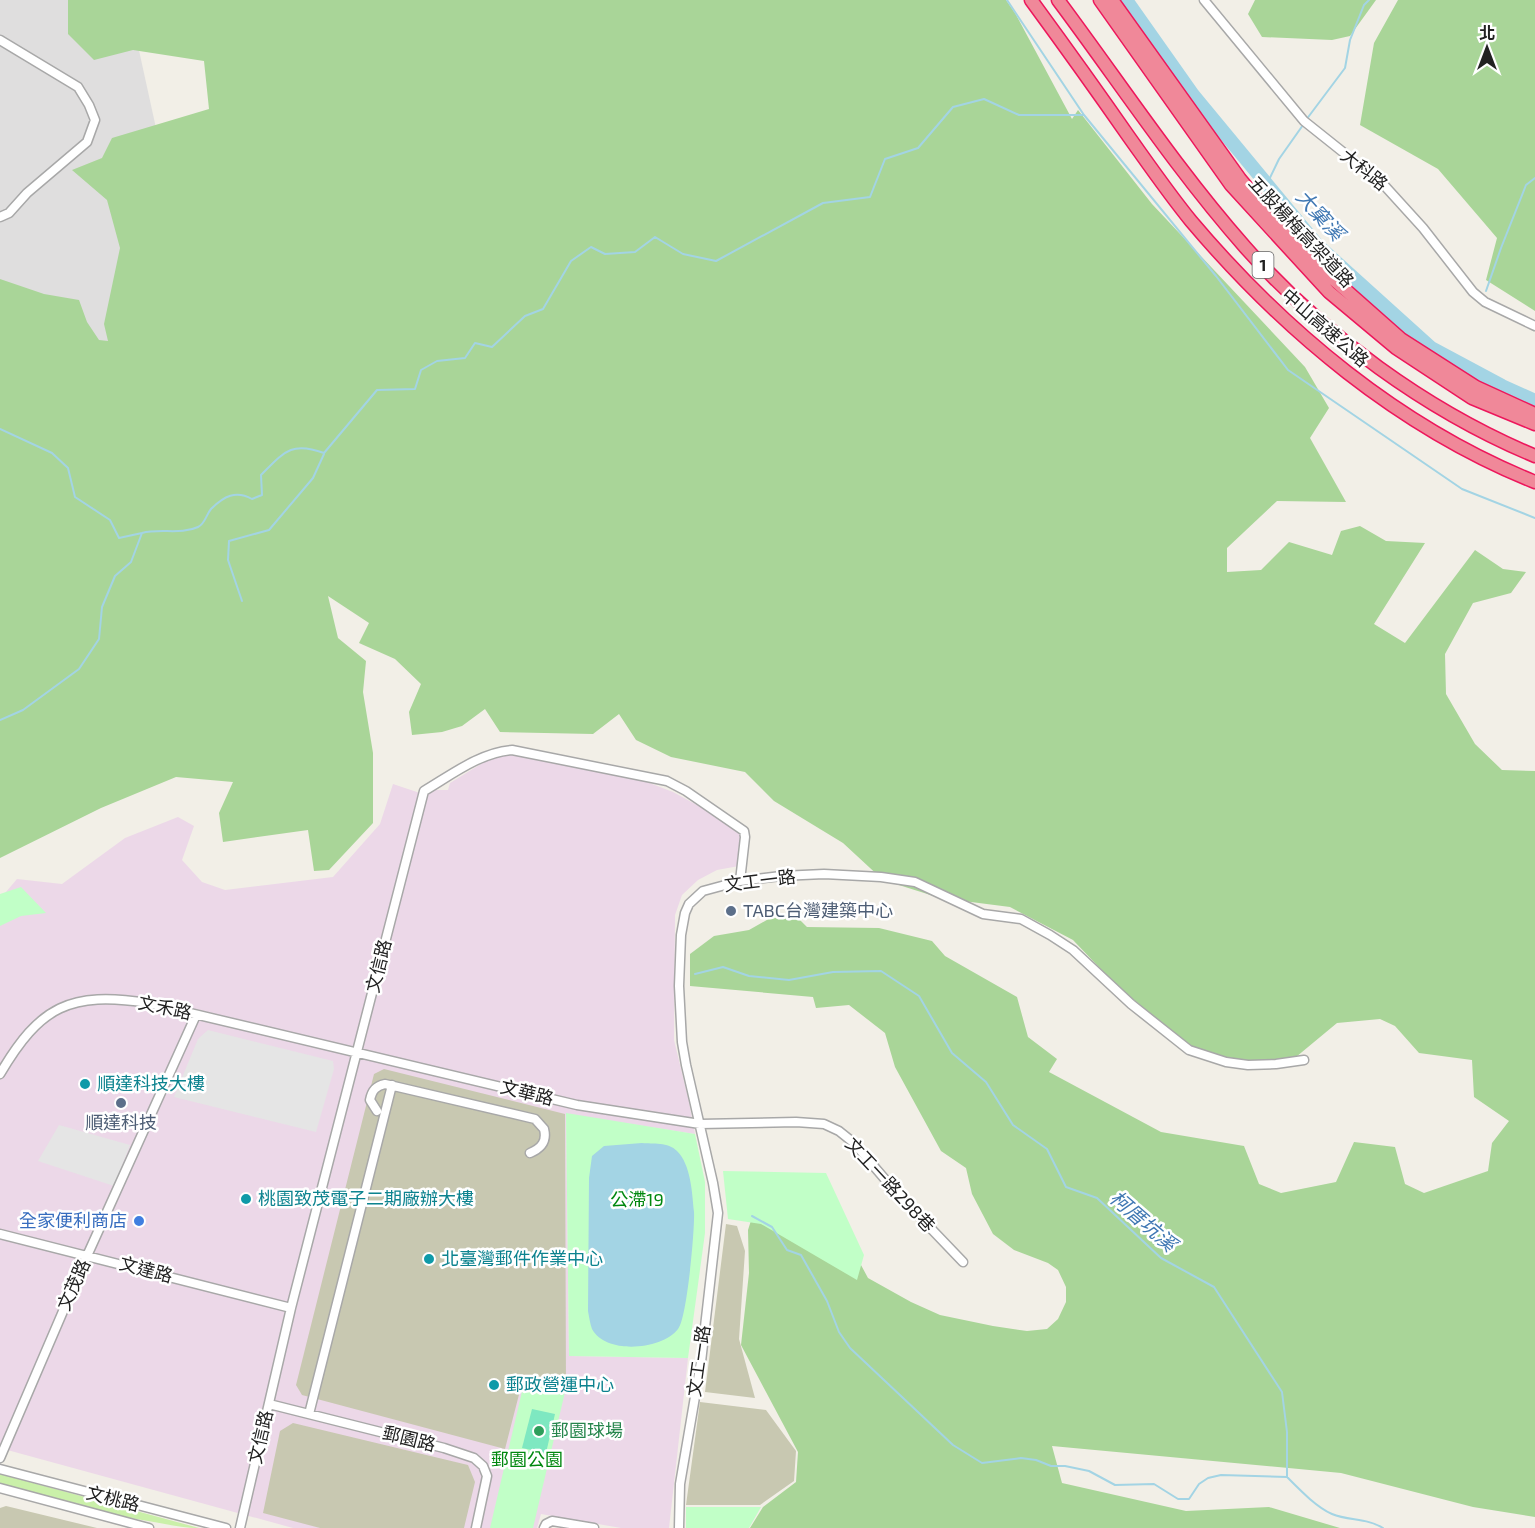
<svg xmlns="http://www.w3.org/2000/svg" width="1535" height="1528" viewBox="0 0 1535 1528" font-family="'Exo 2','Noto Sans TC',sans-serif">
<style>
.residential{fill:#dfdede}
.industrial{fill:#ecd8e8}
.construction{fill:#c8c8b1}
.grass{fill:#caf0a9}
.forest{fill:#a9d598}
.park{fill:#c1ffc7}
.pitch{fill:#7ee8c1}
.parking{fill:#e5e5e5}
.water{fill:#a3d4e4}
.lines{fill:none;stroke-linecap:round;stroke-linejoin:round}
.stream{stroke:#a3d4e4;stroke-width:2}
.river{stroke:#a3d4e4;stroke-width:14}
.minor-casing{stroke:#a8a8a8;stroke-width:11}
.highway-casing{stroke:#ed175c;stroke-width:15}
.minor{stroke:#fff;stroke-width:8}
.highway{stroke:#f08899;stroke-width:12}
.service-dot{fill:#5c6f8a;stroke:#fff;stroke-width:2}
.culture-dot{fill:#0f9aa8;stroke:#fff;stroke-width:2}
.shop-dot{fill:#3f7fe0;stroke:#fff;stroke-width:2}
.leisure-dot{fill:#2e9e5b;stroke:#fff;stroke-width:2}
.labels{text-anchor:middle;stroke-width:5;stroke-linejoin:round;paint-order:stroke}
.shield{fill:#fff;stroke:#646464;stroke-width:1.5}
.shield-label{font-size:16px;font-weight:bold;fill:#212121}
.street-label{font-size:18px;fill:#212121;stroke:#fff}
.service-label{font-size:18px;fill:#4e5e75;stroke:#fff;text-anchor:start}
.culture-label{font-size:18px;fill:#0d838f;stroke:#fff;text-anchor:start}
.park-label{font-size:18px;fill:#01880f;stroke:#fff}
.shop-label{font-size:18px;fill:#366cbe;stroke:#fff;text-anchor:end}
.leisure-label{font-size:18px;fill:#27864d;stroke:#fff;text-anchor:start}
.water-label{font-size:20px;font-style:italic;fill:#4078b3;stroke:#fff}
</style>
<rect width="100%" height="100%" fill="#f2efe7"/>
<path class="residential" d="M0 0H96L133 23 156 128 136 344 79 365 0 291Z"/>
<path class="industrial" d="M504 753 535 757 634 777 673 792 743 830 739 866 717 870 698 880 682 895 675 915 674 1040 689 1102 695 1134 566 1114 569 1356 688 1358 669 1528H621L541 1514 537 1528H293L0 1448V899L17 879 62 884 125 838 178 817 194 826 182 860 202 882 225 890 333 877 380 824 393 784 423 794 430 790H448L450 783 494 756Z"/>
<path class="construction" d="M384 1069 565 1114 566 1390 523 1379 505 1449 302 1395 296 1385 374 1074Z
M726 1224 737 1226 745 1251 739 1339 755 1398 705 1392Z
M700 1402 766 1410 796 1451 794 1481 760 1505H686Z
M293 1423 468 1465 475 1482 464 1528H320L263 1513 280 1431Z
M6 1506 97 1528H0V1508Z"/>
<path class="grass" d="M0 1474 199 1528C181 1528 166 1524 148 1521 98 1513 49 1498 0 1484Z"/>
<path class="forest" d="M68 0H1006L1015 13 1072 119 1078 110 1152 204 1305 367 1329 408 1310 438 1346 502 1277 501 1227 548V572L1261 570 1289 542 1332 555 1341 531 1360 526 1386 541 1425 543 1374 624 1405 643 1475 550 1503 569 1526 572 1511 593 1473 603 1445 654 1446 694 1475 744 1502 770 1535 771V1517L1473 1507 1341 1473 1052 1446 1062 1483 1186 1511 1269 1507 1340 1528H750L763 1507 796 1482 798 1452 741 1345 749 1273 748 1230 754 1211 854 1252 868 1278 911 1302 940 1315 993 1326 1027 1331 1047 1329 1058 1319 1066 1302V1287L1058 1270 1048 1263 1014 1250 993 1234 972 1194 966 1168 941 1151 895 1067 885 1033 849 1005 816 1008 813 997 690 986V954L714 936 749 930 779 913H793L807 927 879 928 932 941 945 956 1017 997 1028 1037 1057 1059 1049 1072 1161 1132 1244 1146 1259 1184 1281 1193 1336 1182 1354 1142 1395 1147 1405 1184 1424 1193 1488 1171 1492 1143 1509 1121 1474 1097 1472 1060 1419 1053 1395 1026 1380 1019 1337 1023 1296 1057 1248 1063 1196 1052 1115 984 1073 940 1010 907 940 898 883 880 843 843 774 801 745 772 671 757 636 740 619 714 593 734 500 732 485 709 462 726 442 732 412 735 409 712 421 684 395 659 359 643 369 623 328 596 338 638 366 661 363 692 373 753V823L329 870 314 871 308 830 223 842 219 813 233 782 176 777 101 808 0 858V279L44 294 79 300 87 322 99 340 108 341 104 324 120 248 107 200 72 170 102 158 112 138 209 109 204 61 133 50 94 60 68 34Z
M1255 0H1376L1350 36 1332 40 1262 37 1248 14Z
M1398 0H1535V311L1486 280 1497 238 1438 169 1360 125 1374 43Z"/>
<path class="park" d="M21 887 46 913 21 916 0 926V894Z
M566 1113 695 1134 705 1182V1233L688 1358 569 1356Z
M723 1171 826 1173 864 1255 857 1280 761 1224 728 1219Z
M524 1383 565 1392 533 1528H490Z
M686 1507H761L749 1528H686Z"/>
<path class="pitch" d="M532 1409 555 1414 546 1453 522 1448Z"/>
<path class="parking" d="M208 1030 333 1061 334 1069 316 1132 174 1097 198 1039Z
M59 1125 130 1145 114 1186 38 1161Z"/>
<path class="water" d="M642 1143C653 1144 668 1142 677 1151 691 1165 692 1192 694 1212 695 1228 687 1319 678 1329 662 1350 606 1355 592 1329 590 1324 589 1316 588 1311L589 1178 592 1156 604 1146Z"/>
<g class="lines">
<path class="stream" d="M1007 0 1084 115
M1306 120 1345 68 1350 40 1364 5 1369 0
M1267 184 1279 159 1303 125
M1486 291 1501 248 1526 185 1535 178
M0 429 52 453 68 468 75 497 110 520 119 538 142 533
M242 601 228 560 229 541 269 530 313 478 324 454
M0 720 23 710 79 669 99 639 102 607 115 576 131 562 142 533C160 528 181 535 198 527 205 524 206 515 211 509 224 496 236 490 252 499L262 495 261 475C284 452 291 441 324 453L377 390 415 389 421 370 437 361 465 358 475 343 492 347 525 316 543 309 571 261 591 247 605 254 635 252 655 237 683 254 716 261 823 203 870 197 885 159 918 148 953 107 984 99 1019 115H1084L1216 276 1288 370 1462 489 1535 518
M695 974 723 967 749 976 789 980 833 972 881 971 919 996 952 1053 986 1082 1013 1125 1047 1149 1066 1187 1097 1198 1161 1258 1214 1287 1282 1392 1287 1432V1477C1299 1489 1316 1507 1332 1514 1349 1521 1367 1518 1383 1528
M752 1216 772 1227 787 1250 801 1255 827 1301 839 1332 850 1348 953 1445 982 1463 1021 1458 1036 1460 1051 1466H1065L1089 1471 1115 1485 1154 1484 1178 1499H1189L1199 1484 1208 1478 1221 1475 1287 1477"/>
<path class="river" d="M1126 0 1193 95 1317 245 1431 348 1502 386 1535 401"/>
<defs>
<path id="minor" d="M1204 0 1304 121 1383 184 1423 228 1473 292 1485 302 1535 326
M0 40 78 87 89 105 95 120 87 142 27 193 9 213 0 217
M0 1074C40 1006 70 991 148 1003L577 1105 700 1124 796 1122 824 1124 839 1131 854 1143 895 1191 963 1262
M377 1111 370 1100C372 1090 376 1086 385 1084L535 1119 544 1129C547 1141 542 1148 530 1153
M0 1234 291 1308
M269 1404 444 1448 474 1458 483 1466 487 1476 476 1528
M309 1414 392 1085
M0 1458 82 1267 196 1015
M0 1469 226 1528
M0 1488 149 1528
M240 1528 291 1308 424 791C451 775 481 752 512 750L667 781 686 791 744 831 745 837 740 881
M544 1528 546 1524 552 1521 594 1528
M679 1528 680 1484 701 1362 718 1213 713 1183 686 1065 682 1042 679 986 681 935 685 913 689 904 703 891 740 881 781 876 824 874 881 877 915 882 983 914 1021 919 1050 935 1073 950 1131 1004 1189 1050 1226 1062 1248 1065 1276 1064 1304 1060"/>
<path id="highway" d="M1031 0C1064 45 1097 91 1129 137 1149 165 1169 194 1191 221 1284 331 1400 428 1535 482
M1058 0C1120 83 1177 170 1245 247 1323 335 1427 411 1535 456
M1100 0 1231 185 1329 292 1396 348 1472 398 1535 424
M1112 0 1240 179 1297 247 1401 339 1476 387 1535 414"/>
</defs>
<use href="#minor" class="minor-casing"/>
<use href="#highway" class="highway-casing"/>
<use href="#minor" class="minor"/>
<use href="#highway" class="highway"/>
</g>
<g class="service-dot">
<circle cx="731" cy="911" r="6"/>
<circle cx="121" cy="1103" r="6"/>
</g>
<g class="culture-dot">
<circle cx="85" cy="1084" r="6"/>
<circle cx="246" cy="1199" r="6"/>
<circle cx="429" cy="1259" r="6"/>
<circle cx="494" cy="1385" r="6"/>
</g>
<circle class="shop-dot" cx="139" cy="1221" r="6"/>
<circle class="leisure-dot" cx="539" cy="1431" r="6"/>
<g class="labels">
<rect class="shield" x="1252.5" y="252" width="21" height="26" rx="4.5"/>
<g class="shield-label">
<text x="1263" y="271">1</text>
</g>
<g class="street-label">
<text transform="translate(1364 170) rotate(39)" y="6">大科路</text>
<text transform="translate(1301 232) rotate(47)" y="6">五股楊梅高架道路</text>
<text transform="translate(1325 328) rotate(41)" y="6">中山高速公路</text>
<text transform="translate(760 881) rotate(-7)" y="6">文工一路</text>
<text transform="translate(379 966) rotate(-76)" y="6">文信路</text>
<text transform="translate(165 1008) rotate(12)" y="6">文禾路</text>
<text transform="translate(527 1093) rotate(14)" y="6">文華路</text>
<text transform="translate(890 1185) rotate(47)" y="6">文工一路298巷</text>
<text transform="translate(146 1270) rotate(15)" y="6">文達路</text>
<text transform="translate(74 1285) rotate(-66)" y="6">文茂路</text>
<text transform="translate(699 1361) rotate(-82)" y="6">文工一路</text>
<text transform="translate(261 1437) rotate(-77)" y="6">文信路</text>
<text transform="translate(409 1439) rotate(14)" y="6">郵園路</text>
<text transform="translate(113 1499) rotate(14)" y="6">文桃路</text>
</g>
<g class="service-label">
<text x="743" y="917">TABC台灣建築中心</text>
<text x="121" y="1129" text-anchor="middle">順達科技</text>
</g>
<g class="culture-label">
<text x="97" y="1090">順達科技大樓</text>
<text x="258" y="1205">桃園致茂電子二期廠辦大樓</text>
<text x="441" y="1265">北臺灣郵件作業中心</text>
<text x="506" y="1391">郵政營運中心</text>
</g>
<g class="park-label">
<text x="637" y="1206">公滯19</text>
<text x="527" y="1466">郵園公園</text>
</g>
<g class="shop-label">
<text x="127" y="1227">全家便利商店</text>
</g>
<g class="leisure-label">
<text x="551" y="1437">郵園球場</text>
</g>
<g class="water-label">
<text transform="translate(1320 215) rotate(48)" y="7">大窠溪</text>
<text transform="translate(1143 1221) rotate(41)" y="7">柯厝坑溪</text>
</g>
</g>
<g transform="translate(1487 48)" stroke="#ffffff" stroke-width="4.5" paint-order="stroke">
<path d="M0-4.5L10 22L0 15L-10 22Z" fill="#212121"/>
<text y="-9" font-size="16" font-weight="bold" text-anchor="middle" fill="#212121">北</text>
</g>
</svg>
